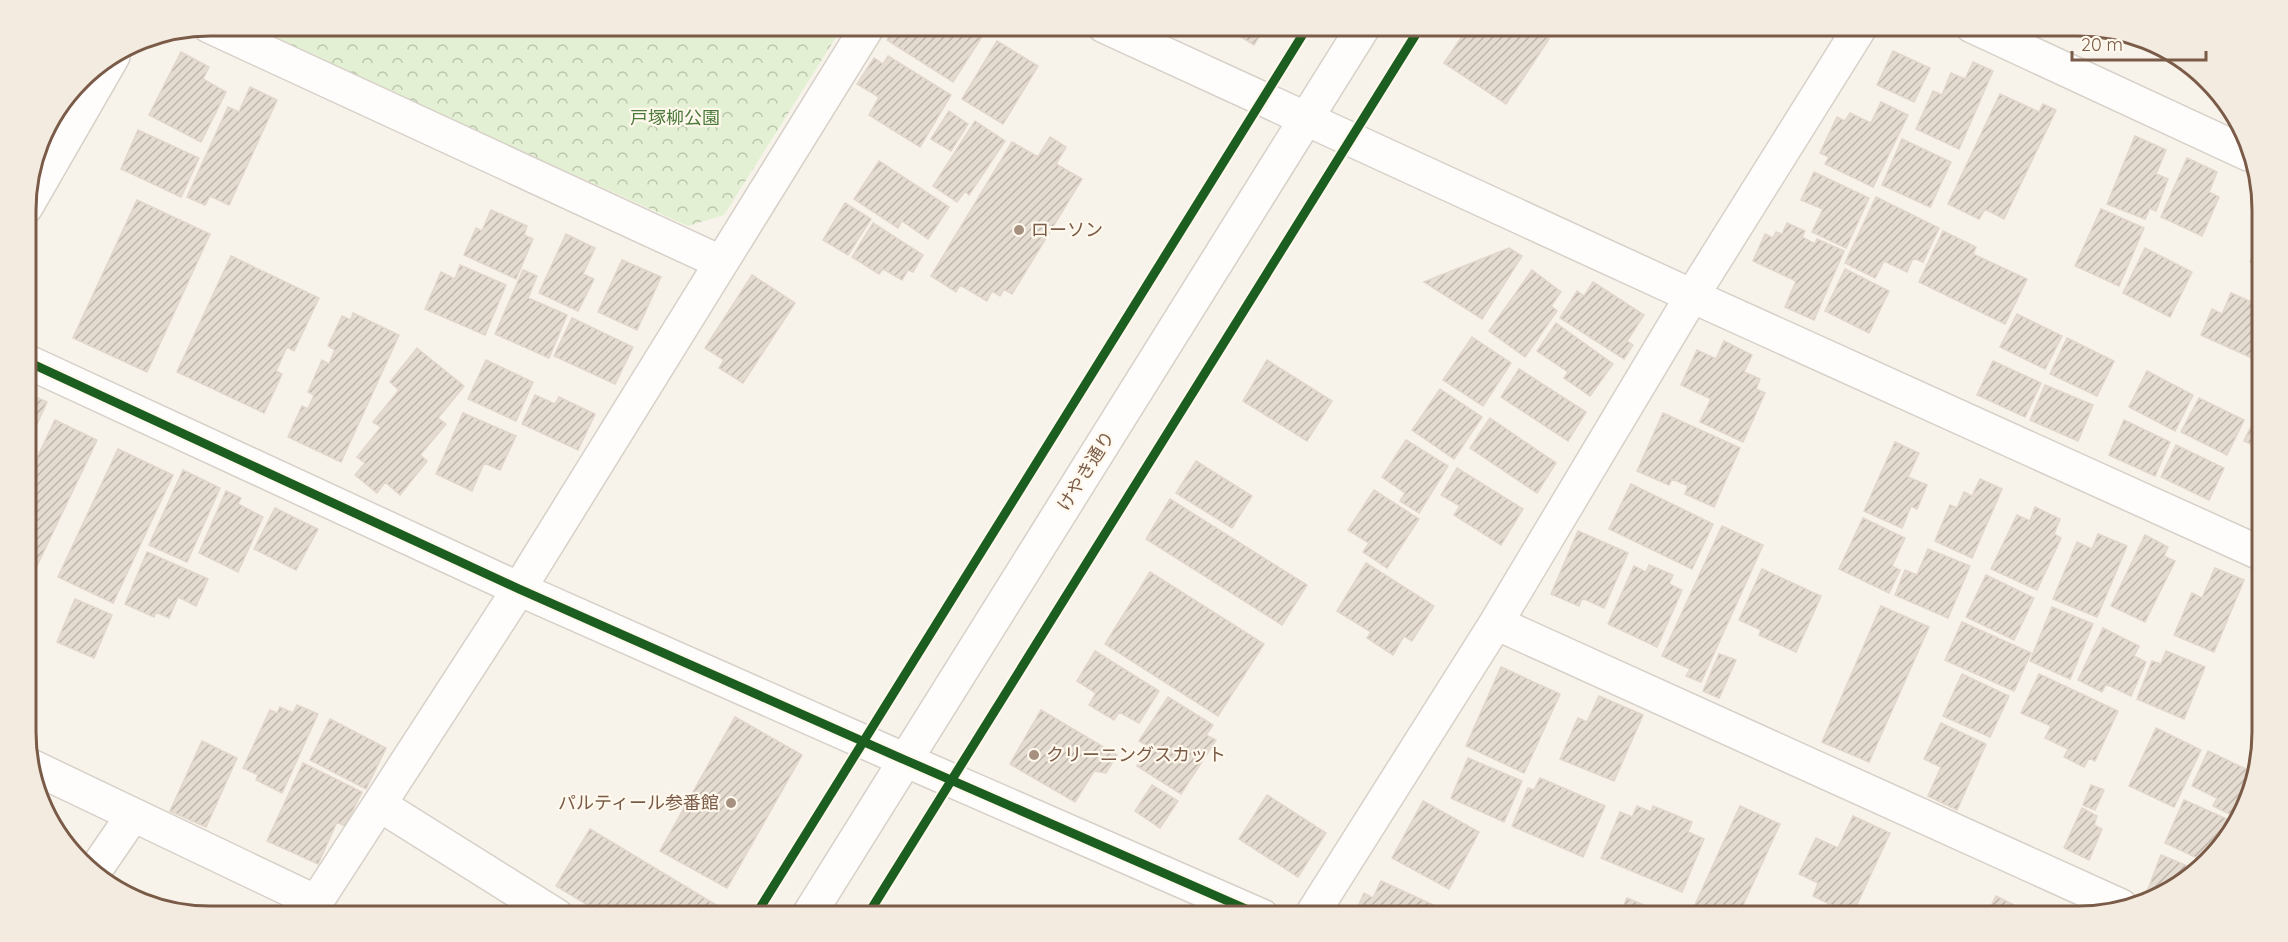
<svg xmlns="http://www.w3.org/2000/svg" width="2288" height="942" viewBox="0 0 2288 942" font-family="Quicksand,'Noto Sans JP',sans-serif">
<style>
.park{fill:url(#park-crowns)}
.building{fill:url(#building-hatch);stroke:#e2d6cc;stroke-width:1.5}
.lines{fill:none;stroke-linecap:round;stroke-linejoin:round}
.minor-casing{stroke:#d7d0c8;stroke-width:36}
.tertiary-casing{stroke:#d7d0c8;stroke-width:36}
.minor{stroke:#fefdfc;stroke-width:33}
.tertiary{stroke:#fefdfc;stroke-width:33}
.cycleway-casing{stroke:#fff8ed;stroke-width:13}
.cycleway{stroke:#1b5e20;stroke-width:9}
.poi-dot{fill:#a69080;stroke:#fff8ed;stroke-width:2}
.labels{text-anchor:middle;stroke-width:4.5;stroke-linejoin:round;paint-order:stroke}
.park-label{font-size:18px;fill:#4c7a3b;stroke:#fff8ed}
.poi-label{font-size:18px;fill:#7a5b47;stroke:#fff8ed;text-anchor:start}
.street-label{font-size:18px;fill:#7a5b47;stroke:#fff8ed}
.rim{fill:none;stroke:#7a5b47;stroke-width:3}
</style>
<defs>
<pattern id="park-crowns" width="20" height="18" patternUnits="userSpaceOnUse" patternTransform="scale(1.5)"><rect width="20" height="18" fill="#e3f0d3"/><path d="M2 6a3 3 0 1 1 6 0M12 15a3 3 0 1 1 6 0" fill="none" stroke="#bdc5ad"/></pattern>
<pattern id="building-hatch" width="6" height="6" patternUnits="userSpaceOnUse" patternTransform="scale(1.5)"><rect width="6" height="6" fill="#e5dcd1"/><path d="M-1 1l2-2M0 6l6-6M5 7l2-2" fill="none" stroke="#bfb5ab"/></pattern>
</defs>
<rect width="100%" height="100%" fill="#f8f3ea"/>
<path class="park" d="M243 26H843L724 215 688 226Z"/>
<path class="building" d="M895 26H982L987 29 953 82 887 40Z
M1223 26H1266L1254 45Z
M1469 26H1528L1549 39 1506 104 1444 63Z
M997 41 1038 66 1003 124 962 99Z
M1893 51 1930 68 1914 102 1877 85Z
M181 52 209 67 203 79 226 92 201 142 149 115Z
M888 56 951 95 920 147 869 115 879 97 857 84 874 58 883 64Z
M1973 62 1993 71 1959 149 1916 129 1933 91 1942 95 1951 73 1965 79Z
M250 87 277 100 229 205 210 196 205 205 187 197 228 107 239 112Z
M2000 94 2039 112 2043 104 2056 110 2004 219 1985 209 1979 219 1948 204Z
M1881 102 1908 115 1873 187 1825 164 1829 157 1820 153 1837 117 1845 121 1850 113 1871 123Z
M949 111 968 124 951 151 931 139Z
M975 121 1005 141 969 195 965 191 957 202 933 186Z
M138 130 199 158 181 197 121 169Z
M2135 136 2166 150 2156 174 2168 179 2156 211 2150 208 2145 219 2107 204Z
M1050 137 1066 147 1056 164 1082 179 1012 294 1004 289 1000 296 992 291 987 301 960 285 956 292 931 276 1012 142 1038 157Z
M1902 139 1951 162 1930 207 1882 185Z
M2187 158 2217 172 2209 192 2219 197 2202 236 2161 217Z
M879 161 949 207 928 239 902 221 898 228 854 199Z
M1814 172 1869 198 1846 248 1812 232 1823 209 1801 200Z
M1876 197 1939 228 1923 262 1913 258 1907 272 1884 261 1875 278 1845 263Z
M137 200 210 234 147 372 73 338Z
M845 203 871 219 848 255 823 240Z
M2101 209 2144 228 2119 286 2075 266Z
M491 210 527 226 524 235 533 239 516 279 464 255 476 228 482 231Z
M873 223 923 255 913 272 908 270 902 280 883 269 879 274 852 257Z
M1787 223 1805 231 1802 237 1815 244 1817 239 1844 251 1814 320 1785 307 1796 281 1753 261 1765 234 1773 238 1776 232 1782 234Z
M1943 231 1976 247 1973 254 2027 279 2005 324 1919 282Z
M566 234 595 248 583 274 594 279 578 311 539 293Z
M2261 239V267L2250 262Z
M1509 248 1522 256 1482 319 1424 282Z
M2145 248 2192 272 2170 317 2123 293Z
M231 256 319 298 294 351 287 347 276 371 282 374 264 413 177 372Z
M622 260 661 277 637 330 598 312Z
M460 265 506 285 485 335 425 309 441 272 455 279Z
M1845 269 1889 291 1869 333 1825 311Z
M523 270 537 276 528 298 567 315 549 358 495 334Z
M1532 270 1561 292 1551 306 1557 311 1525 357 1489 331Z
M752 275 795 303 743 383 719 368 724 360 705 348Z
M1593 282 1644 315 1627 341 1633 345 1624 359 1560 318 1577 291 1584 296Z
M2231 293 2261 306V362L2201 335 2212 309 2222 314Z
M353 313 399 335 341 462 288 437 302 406 308 409 314 395 308 392 322 360 329 364 335 350 328 346 342 316 351 320Z
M2017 314 2062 336 2045 369 2000 347Z
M572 318 633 347 615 384 554 356Z
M1556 323 1613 364 1590 396 1564 378 1568 372 1537 351Z
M1472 337 1511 363 1483 406 1443 380Z
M2067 338 2114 361 2097 396 2050 374Z
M1724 341 1752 355 1744 372 1760 379 1756 389 1765 393 1743 442 1700 422 1711 399 1681 385 1697 350 1716 359Z
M417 348 464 386 438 418 446 424 420 455 427 461 400 495 385 482 377 493 355 475 365 463 357 457 381 427 373 422 399 390 390 382Z
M486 360 533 382 516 421 468 399Z
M1267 360 1332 401 1307 441 1243 401Z
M1993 361 2041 383 2025 417 1977 395Z
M1519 369 1586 412 1568 441 1501 397Z
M2147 371 2193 395 2175 431 2129 407Z
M2045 385 2093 405 2078 441 2030 420Z
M1440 389 1482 417 1454 459 1412 430Z
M26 393 47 402 26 448Z
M535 395 555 404 559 397 595 414 578 450 522 424Z
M2199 398 2244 420 2227 455 2181 432Z
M2262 404V449L2244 441Z
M463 413 516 436 500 470 484 463 472 491 436 474Z
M1663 413 1740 448 1714 507 1685 494 1688 486 1672 479 1669 485 1637 471Z
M1490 418 1556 463 1537 493 1470 448Z
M55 420 97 440 33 574 27 571V479Z
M2124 420 2170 442 2155 476 2109 455Z
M1406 440 1448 466 1419 513 1400 501 1405 493 1382 477Z
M1895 442 1919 453 1908 477 1927 485 1917 509 1911 506 1902 528 1864 511Z
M2176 445 2224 468 2209 500 2161 477Z
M118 449 173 475 113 603 58 577Z
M1196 461 1252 496 1232 528 1176 493Z
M1457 468 1523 509 1501 545 1454 515 1460 506 1441 495Z
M183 470 220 488 187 562 149 545Z
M1980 479 2002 489 1972 558 1935 541 1950 505 1957 508 1964 492 1972 496Z
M1631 484 1713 524 1692 569 1609 529Z
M1374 490 1419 519 1387 568 1363 552 1369 543 1348 530Z
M226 491 241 498 238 504 263 517 238 572 199 553Z
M1170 499 1307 585 1282 625 1146 539Z
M2035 507 2060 519 2054 534 2061 538 2037 590 1991 569 2017 515 2030 521Z
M275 508 318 529 296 570 254 549Z
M1863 518 1905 538 1892 566 1900 570 1889 593 1839 569Z
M1722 526 1763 545 1701 682 1686 676 1690 669 1662 656Z
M1578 531 1628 553 1604 608 1582 598 1579 606 1551 594Z
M2098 534 2127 546 2097 617 2053 599 2077 542 2092 549Z
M2145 535 2168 547 2164 556 2175 561 2145 622 2111 606Z
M1928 549 1970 566 1948 618 1895 595 1905 570 1917 575Z
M147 552 208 579 196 606 178 597 169 618 156 612 154 617 125 604Z
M1366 563 1434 606 1412 641 1404 636 1393 655 1367 638 1371 632 1337 611Z
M1649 565 1673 575 1669 584 1682 590 1657 647 1608 624 1634 566 1646 572Z
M2215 568 2244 580 2214 652 2174 635 2192 593 2202 598Z
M1762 569 1821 596 1796 652 1759 635 1761 630 1739 620Z
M1150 572 1264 644 1218 716 1105 644Z
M1986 575 2034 598 2014 640 1966 617Z
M75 599 112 615 94 658 57 642Z
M1881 606 1929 627 1869 762 1822 742Z
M2052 607 2093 624 2070 679 2030 661Z
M1962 622 2031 653 2014 691 1945 660Z
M2103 628 2139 646 2134 656 2146 662 2131 696 2106 684 2102 692 2078 680Z
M1095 651 1159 691 1139 723 1119 712 1114 720 1089 705 1096 693 1077 681Z
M2166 651 2205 667 2184 719 2137 699 2152 661 2161 664Z
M1719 654 1736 660 1719 698 1703 691Z
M1501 667 1560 694 1524 773 1466 746Z
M1962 674 2009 696 1990 737 1943 716Z
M2039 674 2118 711 2095 761 2089 758 2084 767 2064 757 2068 749 2045 738 2051 726 2021 713Z
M1599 696 1643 715 1614 781 1560 759 1578 718 1587 722Z
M1168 697 1213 725 1206 735 1216 740 1181 794 1137 766 1150 747 1139 741Z
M297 705 318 714 282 793 256 780 258 775 243 768 270 710 277 713 280 707 293 713Z
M1041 710 1117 755 1106 773 1094 771 1075 802 1010 764Z
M735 717 802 755 727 888 660 851Z
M330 719 386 748 366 789 310 760Z
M1941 723 1986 744 1957 810 1928 796 1941 767 1924 759Z
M2156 728 2201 750 2174 807 2129 786Z
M202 741 237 758 206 827 170 811Z
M2208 751 2254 773 2249 802 2243 812 2240 810 2236 817 2213 806 2217 798 2192 786Z
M1468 758 1522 781 1504 822 1451 798Z
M303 763 362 792 345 826 337 822 318 864 267 841Z
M1540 778 1605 806 1583 857 1512 826 1528 788 1534 790Z
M1152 785 1178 801 1160 828 1135 811Z
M2091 785 2104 790 2095 810 2083 805Z
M1267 795 1326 833 1298 877 1239 839Z
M2184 800 2236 823 2224 845 2206 862 2165 843Z
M1423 801 1479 832 1449 889 1392 858Z
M1637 806 1651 812 1653 806 1692 822 1688 832 1704 839 1682 892 1601 858 1620 812 1632 817Z
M1740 806 1780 824 1738 916H1690Z
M2082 808 2097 816 2094 825 2102 829 2089 860 2064 848Z
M1853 816 1890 833 1852 915 1813 896 1818 883 1799 874 1816 838 1838 848Z
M590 829 718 906 712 916H606L556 886Z
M2161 855 2197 870 2181 885 2145 897Z
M1381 881 1442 909 1439 916H1354L1364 893 1373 898Z
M1996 896 2036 916H1986Z
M1627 898 1670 916H1619Z"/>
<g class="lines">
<defs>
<path id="minor" d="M209 26 720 262
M1104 26 1692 296 2262 554
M1972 26 2248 154
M26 207 113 56
M26 361 519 589 905 760 1262 916
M1496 623 2121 906
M31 766 316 902
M380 805 557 916
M96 869 133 815
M307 916 519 589 868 26
M1311 916 1496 623 1692 296 1861 26"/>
<path id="tertiary" d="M808 916 1364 26"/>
</defs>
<use href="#minor" class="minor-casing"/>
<use href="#tertiary" class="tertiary-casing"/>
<use href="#minor" class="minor"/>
<use href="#tertiary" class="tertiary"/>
<defs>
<path id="cycleway" d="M26 361 519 589 905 760 1262 916
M755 916 1308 26
M867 916 1421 26"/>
</defs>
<use href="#cycleway" class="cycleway-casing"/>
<use href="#cycleway" class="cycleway"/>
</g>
<g class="poi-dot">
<circle cx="1019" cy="230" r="6"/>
<circle cx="1034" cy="755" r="6"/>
<circle cx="731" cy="803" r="6"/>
</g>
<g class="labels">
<g class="park-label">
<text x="675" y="124">戸塚柳公園</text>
</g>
<g class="poi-label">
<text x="1031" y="236">ローソン</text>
<text x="1046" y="761">クリーニングスカット</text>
<text x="719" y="809" text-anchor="end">パルティール参番館</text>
</g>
<g class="street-label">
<text transform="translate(1086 471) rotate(-58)" y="6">けやき通り</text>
</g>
</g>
<path d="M0 0H2288V942H0ZM210 36H2078A174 174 0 0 1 2252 210V732A174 174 0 0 1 2078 906H210A174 174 0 0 1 36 732V210A174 174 0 0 1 210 36Z" fill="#f4ebe0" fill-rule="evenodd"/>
<path class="rim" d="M210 36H2078A174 174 0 0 1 2252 210V732A174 174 0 0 1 2078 906H210A174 174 0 0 1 36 732V210A174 174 0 0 1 210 36Z"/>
<path d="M2072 51v9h134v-9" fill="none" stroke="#7a5b47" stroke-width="3"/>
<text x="2081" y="51" font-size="18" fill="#7a5b47" stroke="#fff8ed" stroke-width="4.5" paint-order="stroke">20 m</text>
</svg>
